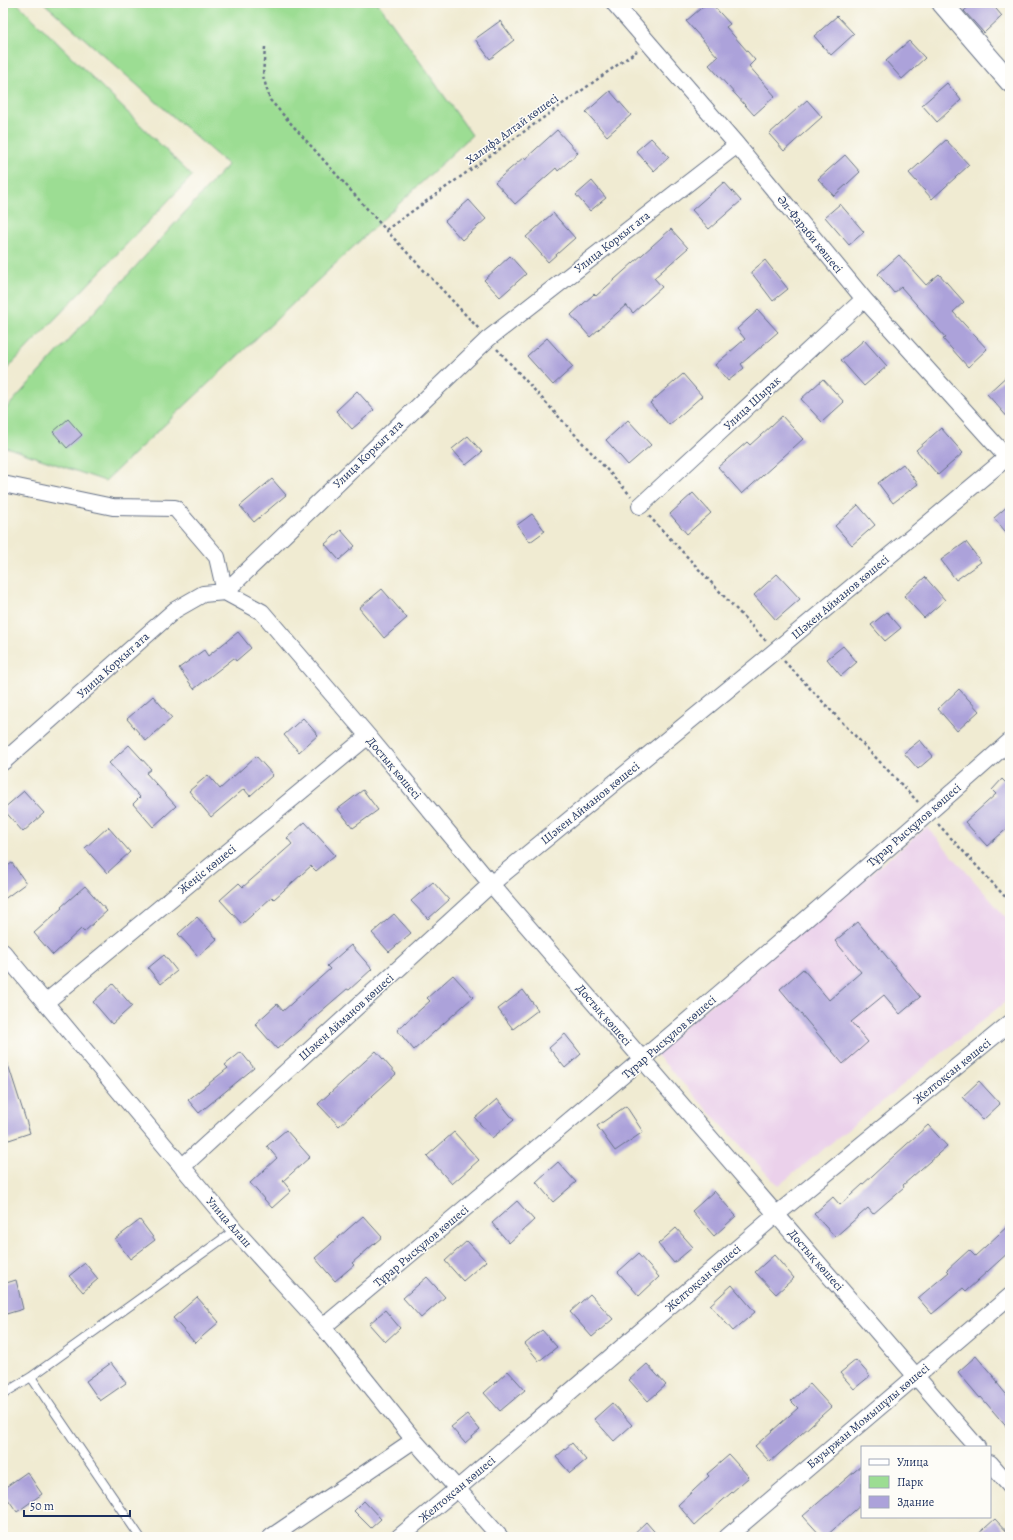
<svg xmlns="http://www.w3.org/2000/svg" width="1013" height="1540" viewBox="0 0 1013 1540" font-family="Alegreya,serif">
<style>
.built{fill:#ebd1eb}
.green{fill:#9cdd93;stroke:#5c8678}
.building{fill:#aca2da}
.lines{fill:none;stroke-linecap:round;stroke-linejoin:round}
.service-casing{stroke:#667187;stroke-width:10}
.minor-casing{stroke:#667187;stroke-width:18}
.tertiary-casing{stroke:#667187;stroke-width:22}
.path{stroke:#667187;stroke-width:2.5;stroke-dasharray:3 3;stroke-linecap:butt}
.service{stroke:#fff;stroke-width:8}
.minor{stroke:#fff;stroke-width:16}
.tertiary{stroke:#fff;stroke-width:20}
.labels{text-anchor:middle;stroke-width:3;stroke-linejoin:round;paint-order:stroke}
.street-label{font-size:12px;fill:#1b2f5e;stroke:#fdfcf7}
</style>
<rect width="100%" height="100%" fill="#fdfcf7"/>
<filter id="ink" filterUnits="userSpaceOnUse"><feTurbulence type="fractalNoise" baseFrequency=".025" numOctaves="2"/><feDisplacementMap in="SourceGraphic" scale="8" xChannelSelector="R" yChannelSelector="G"/><feConvolveMatrix kernelMatrix="1 2 1 2 8 2 1 2 1" color-interpolation-filters="sRGB"/></filter>
<filter id="wash" filterUnits="userSpaceOnUse"><feTurbulence type="fractalNoise" baseFrequency=".012" numOctaves="4" result="noise"/><feDisplacementMap in="SourceGraphic" scale="16" xChannelSelector="R" yChannelSelector="G"/><feGaussianBlur stdDeviation="0.9" result="paint"/><feColorMatrix in="noise" values="0 0 0 0 0 0 0 0 0 0 0 0 0 0 0 0 0 1.4 0 .05"/><feComposite in="paint" operator="in"/></filter>
<g filter="url(#wash)">
<rect width="100%" height="100%" fill="#f0ebd2"/>
<path class="built" d="M927 827 1010 922V998L778 1186 654 1052Z"/>
<path class="green" d="M9 3H17L192 176 3 373V8Z
M44 3H378L472 135 105 481 3 446V412L228 165Z"/>
<g id="blocks">
<path class="building" d="M707 3H711L730 24 726 27 755 60 749 66 775 96 754 115 709 65 718 57 686 21Z
M973 3H991L1002 16 984 33 964 11Z
M837 16 854 34 831 55 814 36Z
M500 21 514 40 490 59 475 39Z
M909 41 925 58 902 79 886 61Z
M947 83 961 100 937 122 922 105Z
M610 91 631 115 607 136 586 112Z
M807 100 822 117 784 151 769 134Z
M557 130 578 153 558 171 556 168 515 204 495 182 524 157 525 159Z
M651 138 669 157 654 171 636 151Z
M946 140 969 165 932 199 909 173Z
M845 155 860 172 834 196 818 179Z
M592 181 606 198 590 211 576 195Z
M724 182 741 201 709 229 692 210Z
M469 200 486 219 462 240 445 221Z
M840 204 864 232 849 245 825 217Z
M553 213 575 238 548 262 526 237Z
M671 229 688 248 654 278 662 287 633 313 626 305 590 337 571 315 594 294 596 296Z
M899 255 926 285 939 274 964 302 953 312 987 349 968 367 943 339 946 338 901 287 894 293 878 274Z
M510 256 526 274 500 297 484 280Z
M765 260 788 289 773 301 751 272Z
M758 310 778 332 741 364 744 368 728 381 715 365 745 339 737 329Z
M547 338 573 367 553 385 527 356Z
M864 340 887 366 864 386 841 360Z
M1010 373V420L987 394Z
M683 374 702 396 669 425 650 403Z
M823 379 844 402 822 422 801 399Z
M357 391 374 410 352 429 336 411Z
M782 416 803 439 742 494 718 467 747 442 750 445Z
M68 419 82 435 67 448 53 432Z
M628 420 651 445 628 465 606 440Z
M941 428 963 453 938 475 916 450Z
M468 436 482 452 466 465 452 449Z
M903 464 918 484 893 503 878 483Z
M272 479 286 495 254 522 240 506Z
M693 493 711 513 687 534 670 514Z
M1010 504V537L994 518Z
M858 505 875 525 852 545 835 526Z
M532 514 545 531 530 542 517 525Z
M341 530 355 546 339 560 325 544Z
M966 542 981 562 956 580 941 560Z
M777 574 800 599 776 620 754 595Z
M925 577 945 600 924 618 904 596Z
M382 589 407 618 384 638 359 608Z
M887 612 901 628 885 641 871 625Z
M238 632 251 648 236 661 234 658 194 689 179 668 204 650 208 656Z
M843 646 857 662 841 676 827 659Z
M959 689 979 711 957 731 938 709Z
M153 696 172 718 146 741 127 719Z
M303 718 318 735 299 752 284 735Z
M920 740 933 756 918 769 904 753Z
M129 745 151 769 146 773 176 806 153 827 133 804 140 797 109 763Z
M256 756 273 775 250 796 244 789 211 817 189 791 208 775 220 789Z
M1002 779 1010 787V826L987 846 965 822 996 794 992 790Z
M363 790 378 810 353 828 338 809Z
M24 791 44 813 23 832 3 809Z
M305 822 335 855 316 871 311 866 274 899 272 897 242 924 220 900 239 883 243 887 292 844 287 838Z
M108 827 130 852 107 873 85 848Z
M12 863 26 883 3 900V869Z
M433 882 449 900 428 919 411 901Z
M85 886 107 911 84 932 81 929 53 955 34 933 62 908 61 907Z
M394 914 411 933 389 952 372 933Z
M197 917 217 939 198 956 178 934Z
M858 922 920 997 900 1014 884 995 851 1022 868 1042 843 1064 780 989 803 969 829 1000 861 972 835 941Z
M351 945 372 969 349 990 347 989 277 1049 255 1024 277 1004 283 1011 330 969 327 966Z
M164 955 177 971 161 984 148 968Z
M453 975 473 997 414 1050 397 1030 430 1001 427 998Z
M113 984 132 1006 112 1024 93 1002Z
M523 990 538 1010 513 1029 498 1009Z
M565 1034 581 1054 565 1068 549 1048Z
M376 1051 396 1074 339 1126 318 1104Z
M241 1052 254 1068 199 1113 188 1100 228 1068 225 1065Z
M5 1055 30 1133 9 1140 3 1122V1056Z
M979 1081 1000 1104 983 1120 962 1097Z
M497 1099 514 1120 492 1138 475 1118Z
M626 1106 643 1132 615 1151 597 1126Z
M928 1125 947 1146 903 1185 904 1187 873 1214 868 1208 835 1237 814 1214 833 1197 840 1205Z
M286 1130 310 1157 283 1181 291 1191 272 1208 250 1183 277 1158 267 1146Z
M454 1132 479 1160 452 1184 427 1156Z
M558 1162 576 1182 553 1202 536 1182Z
M714 1191 736 1216 714 1236 692 1211Z
M517 1201 534 1220 509 1243 492 1223Z
M363 1216 382 1237 352 1263 354 1265 335 1281 315 1258Z
M140 1220 155 1240 130 1259 115 1239Z
M1010 1224V1251L966 1291 963 1288 932 1314 918 1298 949 1272 947 1270 969 1250 975 1256Z
M676 1228 693 1247 674 1263 658 1244Z
M467 1241 486 1261 463 1281 445 1261Z
M638 1254 659 1277 639 1296 618 1272Z
M774 1255 794 1278 776 1294 755 1272Z
M85 1263 98 1279 83 1292 69 1276Z
M427 1277 445 1297 421 1318 403 1298Z
M16 1280 23 1309 3 1315V1284Z
M732 1285 755 1312 733 1331 710 1305Z
M590 1294 613 1319 592 1337 570 1312Z
M197 1297 219 1322 195 1343 173 1318Z
M385 1310 400 1328 385 1342 369 1324Z
M542 1330 557 1347 539 1361 525 1344Z
M976 1356 998 1382 997 1383 1010 1399V1431L981 1397 980 1398 958 1372Z
M856 1360 870 1376 854 1389 840 1373Z
M111 1363 126 1383 100 1401 86 1381Z
M647 1364 666 1385 648 1401 629 1380Z
M508 1371 525 1390 500 1411 484 1393Z
M810 1384 831 1407 770 1462 755 1446 798 1408 791 1401Z
M612 1403 632 1425 614 1441 594 1419Z
M467 1414 480 1430 465 1443 451 1427Z
M572 1443 586 1460 570 1473 556 1457Z
M729 1455 749 1477 695 1525 678 1505 709 1476 707 1474Z
M862 1465V1504L825 1537H822L803 1516Z
M27 1472 42 1494 17 1512 3 1492V1489Z
M364 1501 381 1519 371 1528 354 1511Z
M995 1519 1010 1535V1537H975Z
M646 1522 659 1537H630Z"/>
</g>
</g>
<g filter="url(#ink)">
<use href="#blocks" fill-opacity="0" stroke="#667187" stroke-width="1"/>
<g class="lines">
<defs>
<path id="service" d="M31 1377 140 1537
M3 1394 31 1377 235 1230"/>
<path id="minor" d="M614 3 737 145 864 299 1010 461
M3 484 113 507 175 508 217 557 225 592 262 612 368 736 491 884 977 1447
M640 506 864 299
M3 762 175 610 203 594 225 592 488 339 737 145
M3 952 235 1230 323 1327 414 1440 500 1537
M46 1002 368 736
M182 1167 491 884 775 651 1010 455
M323 1327C554 1134 785 941 1010 741
M990 1463 1010 1486
M271 1537 414 1440
M399 1537 457 1489 777 1214 1010 1023
M727 1537 1010 1296"/>
<path id="tertiary" d="M942 3 1010 82"/>
</defs>
<use href="#service" class="service-casing"/>
<use href="#minor" class="minor-casing"/>
<use href="#tertiary" class="tertiary-casing"/>
<path class="path" d="M265 47 263 76 270 100 386 230 479 329
M386 230 637 51
M497 349 631 496
M649 516 766 641
M784 661 918 802
M938 824 1010 902"/>
<use href="#service" class="service"/>
<use href="#minor" class="minor"/>
<use href="#tertiary" class="tertiary"/>
</g>
</g>
<g class="labels">
<g class="street-label">
<text transform="translate(512 129) rotate(-36)" y="4">Халифа Алтай көшесі</text>
<text transform="translate(810 234) rotate(51)" y="4">Әл-Фараби көшесі</text>
<text transform="translate(612 242) rotate(-38)" y="4">Улица Коркыт ата</text>
<text transform="translate(752 403) rotate(-43)" y="4">Улица Шырак</text>
<text transform="translate(368 454) rotate(-44)" y="4">Улица Коркыт ата</text>
<text transform="translate(840 597) rotate(-40)" y="4">Шәкен Айманов көшесі</text>
<text transform="translate(113 665) rotate(-42)" y="4">Улица Коркыт ата</text>
<text transform="translate(394 768) rotate(50)" y="4">Достық көшесі</text>
<text transform="translate(590 803) rotate(-39)" y="4">Шәкен Айманов көшесі</text>
<text transform="translate(914 825) rotate(-41)" y="4">Тұрар Рысқұлов көшесі</text>
<text transform="translate(207 869) rotate(-39)" y="4">Жеңіс көшесі</text>
<text transform="translate(604 1015) rotate(49)" y="4">Достық көшесі</text>
<text transform="translate(346 1017) rotate(-42)" y="4">Шәкен Айманов көшесі</text>
<text transform="translate(669 1037) rotate(-41)" y="4">Тұрар Рысқұлов көшесі</text>
<text transform="translate(952 1071) rotate(-39)" y="4">Желтоқсан көшесі</text>
<text transform="translate(229 1222) rotate(49)" y="4">Улица Алаш</text>
<text transform="translate(421 1246) rotate(-40)" y="4">Тұрар Рысқұлов көшесі</text>
<text transform="translate(816 1260) rotate(49)" y="4">Достық көшесі</text>
<text transform="translate(703 1278) rotate(-41)" y="4">Желтоқсан көшесі</text>
<text transform="translate(868 1416) rotate(-40)" y="4">Бауыржан Момышұлы көшесі</text>
<text transform="translate(457 1489) rotate(-40)" y="4">Желтоқсан көшесі</text>
</g>
</g>
<rect width="1013" height="1540" fill="none" stroke="#fdfcf7" stroke-width="16"/>
<rect x="861" y="1446" width="130" height="72" fill="#fdfcf7" stroke="#a3aaba"/>
<rect x="869" y="1459" width="20" height="6" fill="#ffffff" stroke="#a3aaba"/>
<text x="897" y="1466" font-size="12" fill="#1b2f5e">Улица</text>
<rect x="869" y="1476" width="20" height="12" fill="#9cdd93" stroke="#a3aaba"/>
<text x="897" y="1486" font-size="12" fill="#1b2f5e">Парк</text>
<rect x="869" y="1496" width="20" height="12" fill="#aca2da" stroke="#a3aaba"/>
<text x="897" y="1506" font-size="12" fill="#1b2f5e">Здание</text>
<path d="M24 1510v6h106v-6" fill="none" stroke="#1b2f5e" stroke-width="2"/>
<text x="30" y="1510" font-size="12" fill="#1b2f5e" stroke="#fdfcf7" stroke-width="3" paint-order="stroke">50 m</text>
</svg>
